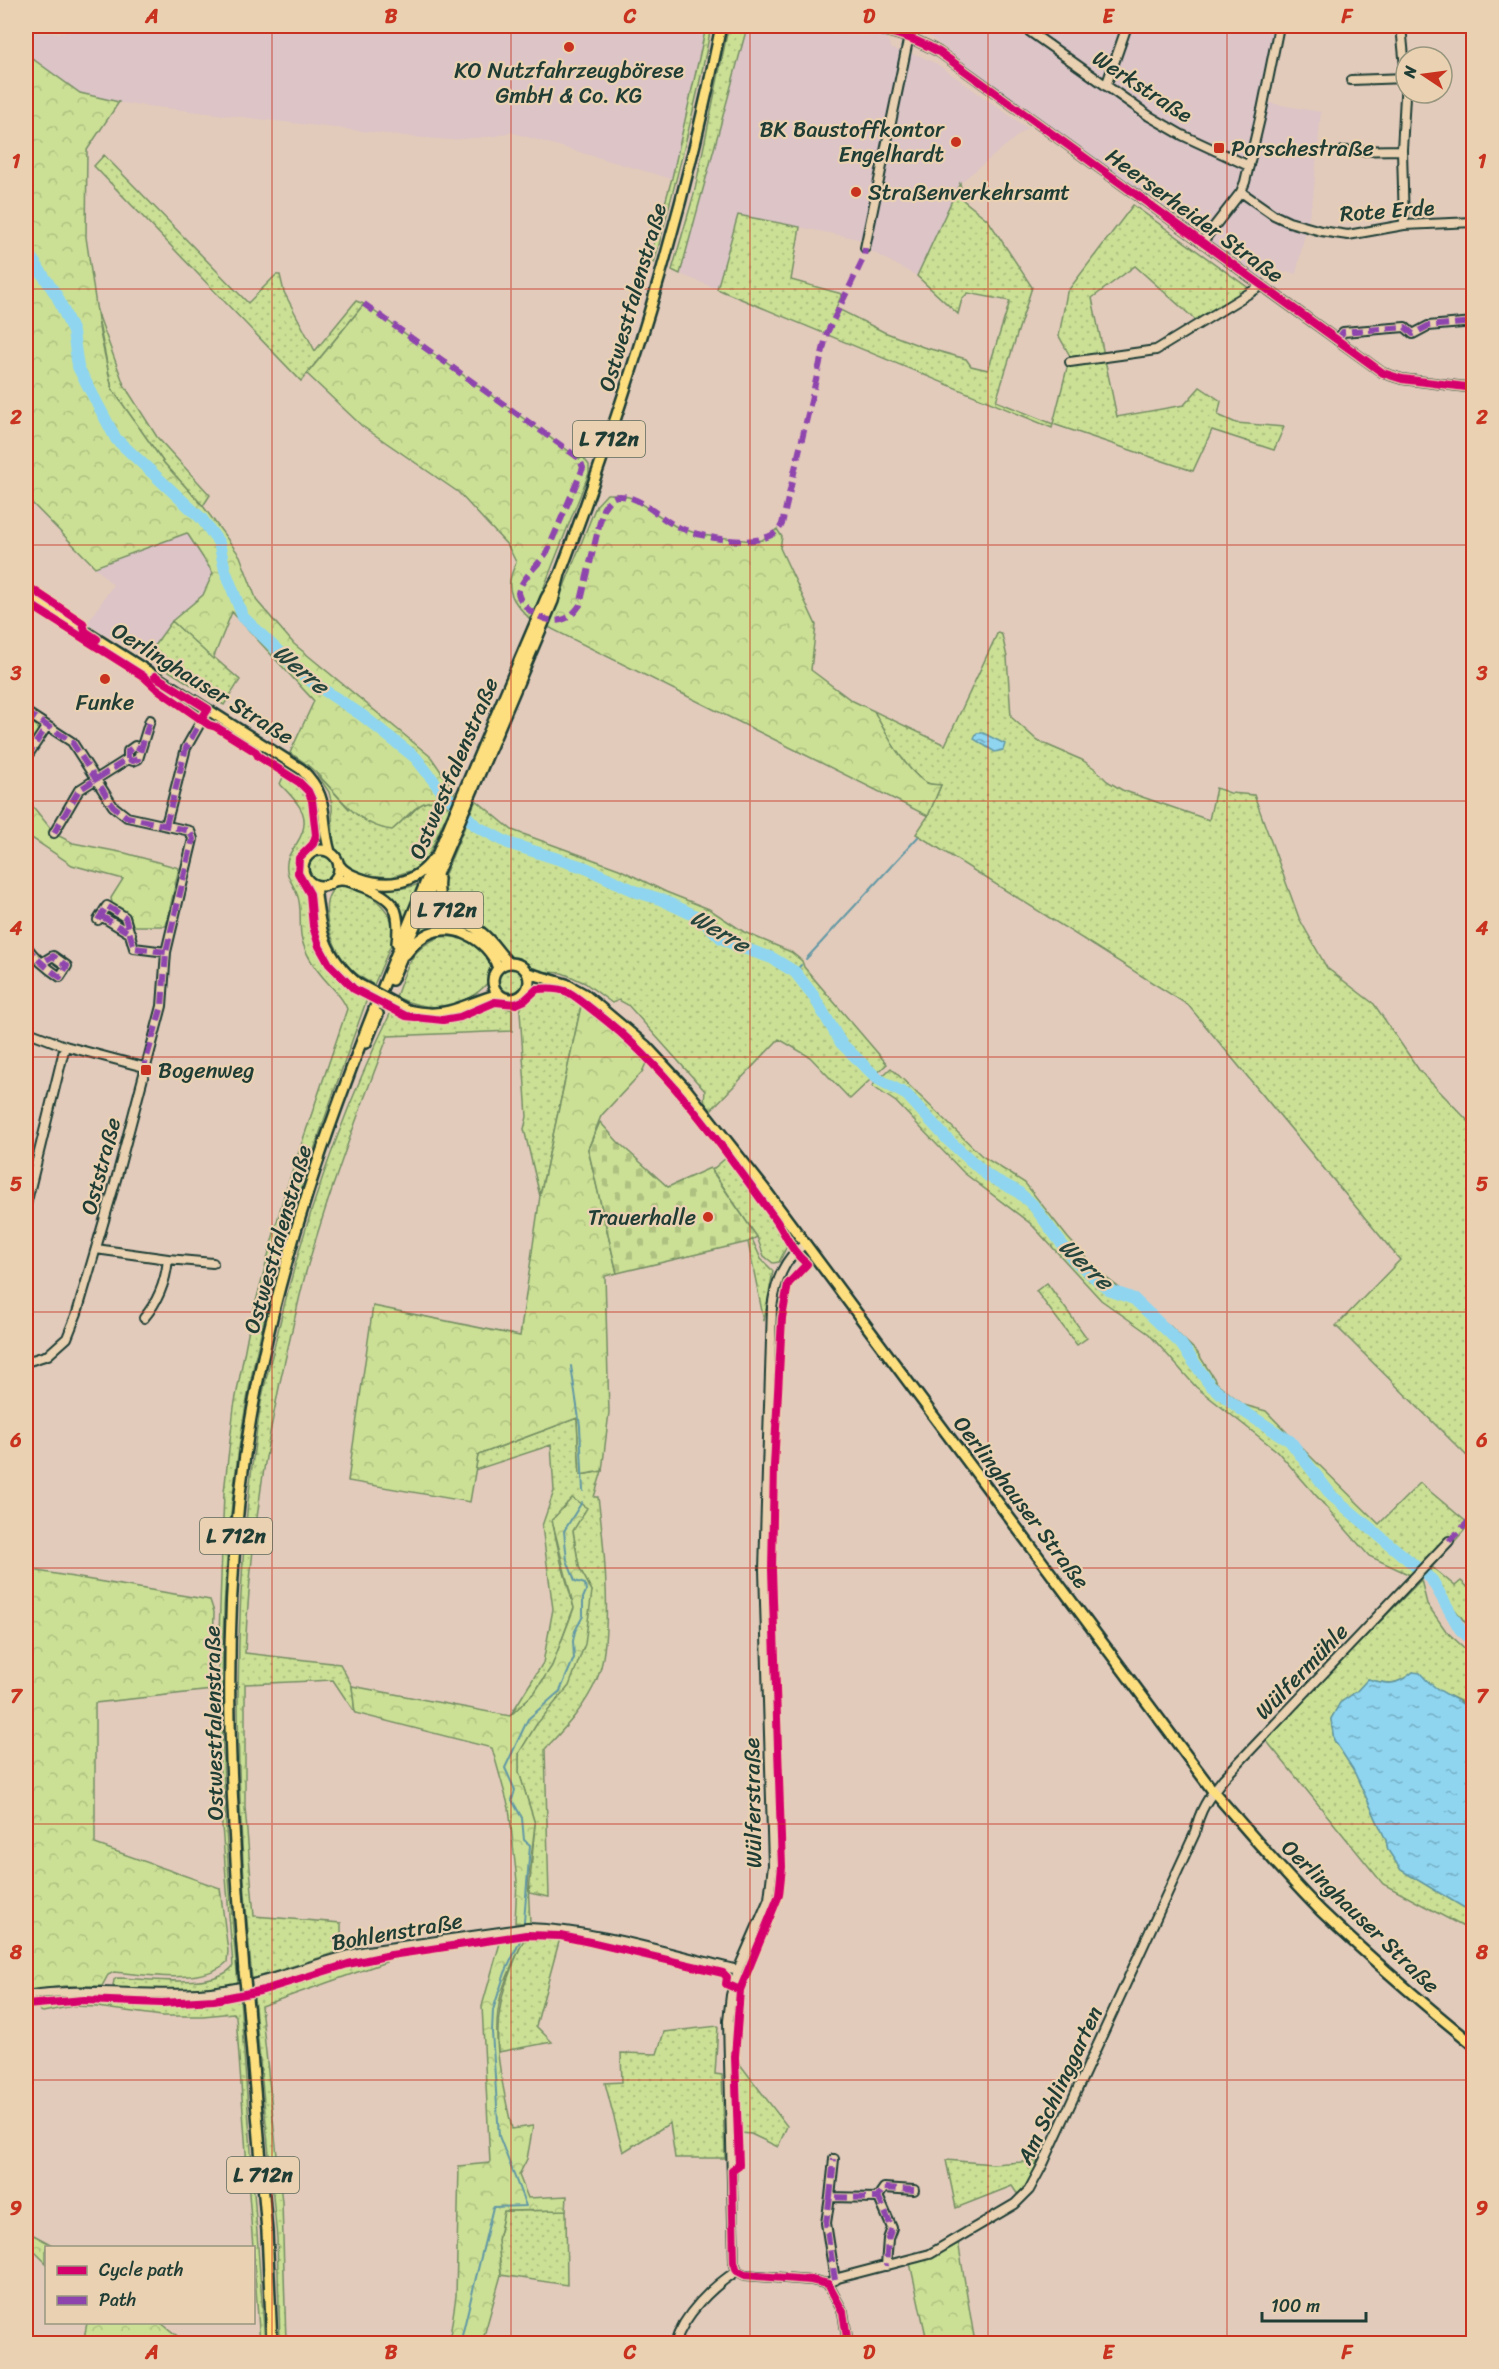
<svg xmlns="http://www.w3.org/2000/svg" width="1499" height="2369" viewBox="0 0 1499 2369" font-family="Sriracha,sans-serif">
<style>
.built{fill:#dcc4c7}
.grass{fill:url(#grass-dots);stroke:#758e64;stroke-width:1.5}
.forest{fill:url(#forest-crowns);stroke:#758e64;stroke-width:1.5}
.cemetery{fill:url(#cemetery-stones);stroke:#758e64;stroke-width:1.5}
.water{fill:url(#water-ripples);stroke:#6298a5;stroke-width:1.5}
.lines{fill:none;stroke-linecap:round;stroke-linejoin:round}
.stream{stroke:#6298a5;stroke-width:2}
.river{stroke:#8fd5f0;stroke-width:12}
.minor-casing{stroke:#1f3d34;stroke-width:12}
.major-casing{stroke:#1f3d34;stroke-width:14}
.minor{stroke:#e9d1b1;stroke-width:8}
.major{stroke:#fddf80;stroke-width:9}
.major-bridge-casing{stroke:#1f3d34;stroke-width:14;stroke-linecap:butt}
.major-bridge{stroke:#fddf80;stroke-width:9}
.quiet{stroke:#8e44ad;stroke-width:6;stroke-dasharray:12 6;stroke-linecap:butt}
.cycleway-casing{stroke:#e9d1b1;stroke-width:11}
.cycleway{stroke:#d6006c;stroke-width:8}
.grid{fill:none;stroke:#c8321e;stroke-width:1.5;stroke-opacity:0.55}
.poi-dot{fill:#c8321e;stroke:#e9d1b1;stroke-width:2}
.labels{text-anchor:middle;stroke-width:4.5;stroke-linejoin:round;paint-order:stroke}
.shield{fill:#e9d1b1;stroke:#5c695a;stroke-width:1.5}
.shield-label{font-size:21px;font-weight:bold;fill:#1f3d34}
.poi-label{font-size:22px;fill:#1f3d34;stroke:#e9d1b1;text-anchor:start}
.street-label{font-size:22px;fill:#1f3d34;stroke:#e9d1b1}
.water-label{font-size:24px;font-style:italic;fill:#25453d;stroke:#e9d1b1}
.neatline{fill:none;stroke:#c8321e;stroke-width:2}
.grid-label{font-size:20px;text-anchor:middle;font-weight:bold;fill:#c8321e}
</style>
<defs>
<pattern id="grass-dots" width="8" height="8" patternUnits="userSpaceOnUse" patternTransform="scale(1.5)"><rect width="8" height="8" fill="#cbe095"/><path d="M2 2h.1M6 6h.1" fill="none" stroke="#aec181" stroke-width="1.8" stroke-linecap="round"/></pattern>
<pattern id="forest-crowns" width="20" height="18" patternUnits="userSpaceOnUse" patternTransform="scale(1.5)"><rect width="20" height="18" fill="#cbe095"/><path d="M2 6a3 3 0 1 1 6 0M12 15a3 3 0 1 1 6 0" fill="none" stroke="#aec181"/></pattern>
<pattern id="cemetery-stones" width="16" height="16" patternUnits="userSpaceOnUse" patternTransform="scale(1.5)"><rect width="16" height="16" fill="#cbe095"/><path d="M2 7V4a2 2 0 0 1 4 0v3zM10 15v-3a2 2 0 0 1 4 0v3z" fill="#aec181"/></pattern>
<pattern id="water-ripples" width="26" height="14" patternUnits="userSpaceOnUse" patternTransform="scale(1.5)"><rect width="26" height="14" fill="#8fd5f0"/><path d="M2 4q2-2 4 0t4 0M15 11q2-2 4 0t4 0" fill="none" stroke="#74aec3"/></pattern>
</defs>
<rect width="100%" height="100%" fill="#e3cbbb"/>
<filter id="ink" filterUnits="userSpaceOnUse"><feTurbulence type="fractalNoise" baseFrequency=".0167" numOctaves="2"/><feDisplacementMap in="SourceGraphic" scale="12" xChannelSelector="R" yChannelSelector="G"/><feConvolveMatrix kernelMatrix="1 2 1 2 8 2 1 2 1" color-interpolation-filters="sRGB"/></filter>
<g filter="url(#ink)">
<path class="built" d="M102 26H683L706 27 672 179 510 132 497 136 451 140 413 137 113 102 80 93 26 54V30L39 33H58Z
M924 26H1281L1269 103 1321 112 1313 198 1296 274 1287 271 1285 273 1273 267 1263 282 1016 102 929 36Z
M746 31 886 37 892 49 920 56 937 64 1027 128 960 183 917 276 871 251 864 240 738 215 717 289 680 274Z
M187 533 213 573 203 595 172 621 145 657 87 624 113 585 95 567Z"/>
<path class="grass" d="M706 27H711C696 106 675 185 654 263L649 261 672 178Z
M728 29 746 31 680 274 672 270 694 194Z
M104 155 248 303 276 275H280L284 292 315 351 356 301 364 304 301 381 94 166Z
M960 183 963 200 988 220 1032 287 996 401 1053 424 1070 356 1059 336 1067 292 1133 205 1250 289 1199 323 1135 266 1092 298 1117 417 1184 405 1200 387 1221 401 1218 415 1236 423 1284 427 1274 450 1212 430 1193 471 1053 424 1052 428 717 289 738 215 800 227 791 280 842 294 836 308 884 332 923 347 966 359 971 366 988 370 1010 301 968 293 962 299 958 314 917 276Z
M96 308 124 385 157 437 210 495 203 506 164 463 112 389Z
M172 621 240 680 224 705 146 657Z
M998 632 1002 635 1007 657 1011 717 1038 741 1082 760 1094 768 1107 781 1122 790 1209 820 1216 788 1230 793 1254 795 1299 918 1327 968 1374 1004 1419 1070 1473 1126V1462L1336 1326 1400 1260 1188 1005 916 834 928 816 941 785C936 785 931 785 927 783 906 772 884 731 874 711L945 745Z
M314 770 349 809 408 817C423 800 430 795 450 807L428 856 416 869 391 877 365 875 349 869 335 849 333 844 332 805 329 792Z
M284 775C305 790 319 811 313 839 307 848 297 852 295 864 293 878 302 882 306 893 309 902 307 912 309 921 315 957 337 981 367 999 319 1132 271 1265 246 1405 212 1596 219 1790 238 1983 203 1988 147 1995 113 1986L114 1980 117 1978C144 1978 216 1990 233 1966L222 1826 217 1692 224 1492 234 1407 249 1328 283 1199 347 1009C343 998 336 992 328 983 317 971 306 956 302 940 298 925 303 908 297 894 293 884 285 875 287 863 287 856 293 849 297 843 314 816 298 803 280 784Z
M476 800 512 830 619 869 666 892 709 909 744 932 791 952 802 961 804 967 887 1064 850 1099 810 1057 779 1039 711 1110 704 1102 705 1091 628 1005 619 1000 612 1003 585 983 572 977 562 973 535 971 524 961 506 955 485 929 451 908 443 892V879Z
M309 868a12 12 0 1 1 24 0a12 12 0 1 1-24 0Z
M342 884C367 887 393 909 395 935L374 985C363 979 352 972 345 962 331 945 313 894 342 884Z
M419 884 406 921 392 898 375 887C392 889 403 890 419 884Z
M434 897 449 919 465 929 419 933Z
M440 937C448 937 456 936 463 938 472 940 480 947 486 954 509 983 460 1007 437 1007 422 1007 409 1003 396 997 406 969 410 948 440 937Z
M499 980a12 12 0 1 1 24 0a12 12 0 1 1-24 0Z
M544 991C560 991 569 996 581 1006L540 1196 524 1129 527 1117 520 1011C522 1003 535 992 544 991Z
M498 1005 512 1010V1031L388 1036C360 1108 333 1180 311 1255 303 1279 298 1305 292 1330 266 1436 250 1543 245 1653L340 1664 352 1686 355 1713 333 1680 245 1684V1807L254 1916 341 1923V1951L252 1979C234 1787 230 1594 261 1403 265 1380 272 1358 277 1335 303 1224 341 1115 391 1012 416 1023 443 1029 469 1018 479 1014 488 1006 498 1005Z
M891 1068 982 1156 1025 1183 1068 1238 1101 1274 1169 1325 1197 1352 1217 1383 1244 1405 1266 1411 1308 1454 1379 1524 1420 1483 1469 1524 1473 1520V1528L1469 1525 1432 1567 1455 1586 1461 1581 1473 1592V1632L1440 1591 1430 1572 1432 1567 1424 1561 1410 1575 1369 1556 1277 1451 1196 1387 1149 1334 1101 1300 1031 1224 964 1173 896 1102 872 1086Z
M727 1157 774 1220 787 1246 779 1262 773 1263 764 1256 757 1237 712 1170Z
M752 1239 761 1259 773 1271 764 1321 748 1242Z
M1047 1283 1087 1338 1077 1345 1036 1291Z
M577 1418 580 1475 602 1471 594 1497H598C604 1542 614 1640 597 1679 585 1707 566 1727 545 1749L549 1897 529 1893 535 1824 519 1772V1752L536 1725 592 1591 579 1567 573 1531 552 1520 561 1562 574 1607 552 1666 535 1692 510 1716 543 1663 553 1609 542 1526 554 1491 551 1445 475 1470 478 1455Z
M1421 1580 1427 1604 1446 1631 1473 1656V1712L1460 1701 1431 1687 1413 1672C1397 1685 1388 1685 1368 1679L1357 1691 1340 1703 1331 1719 1334 1740 1353 1769 1386 1840 1388 1850 1401 1870 1473 1913V1932L1383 1884 1265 1739Z
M560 1938 536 2026 552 2042 498 2052C496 2004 505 1981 524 1939Z
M384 1958 386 1962 261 2006 282 2202 286 2343H280L277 2238 254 1997 342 1968Z
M240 1999 265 2343H260L236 2016 233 2013 203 2016H162L97 2007 73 2006 43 2012 40 2011 38 2007 73 2002 162 2005Z
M718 2026 715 2074 722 2075 725 2158H675L670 2123 623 2152 605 2083 622 2082 621 2053 657 2054 664 2032Z
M739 2063 787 2126 778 2147 751 2134 741 2133Z
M946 2160 993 2164 1038 2161 1027 2188 1018 2195 1012 2186 956 2208Z
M566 2210 567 2285 501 2275 498 2240 504 2211Z"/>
<path class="forest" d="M26 54 80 93 119 102 87 150 86 237 100 333 112 389 164 463 203 506 240 556 257 601 294 644 431 757 455 792 448 807C423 790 411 815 392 830 355 826 339 793 313 770 306 763 298 758 290 753L314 701 232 612 213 659 172 621 203 595 213 573 187 533 95 567 26 497Z
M364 304 580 459 583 457 589 465V473L531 620C519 608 505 594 511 576 512 571 515 567 516 562L508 546 458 492 362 426 307 374Z
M607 494H617L632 498 675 526 701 535 752 541 762 540 777 529 782 537 780 548 816 625 811 670 851 700 874 711C884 731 907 773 927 783 931 785 936 784 941 785L928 816 548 627 596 506Z
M26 719 38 727 37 735 26 752Z
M26 798 55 834 73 843 125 853 179 868 166 926H133L126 911 112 903 111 898 123 879 72 865 26 834Z
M581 1006 606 1024 647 1061 642 1072 601 1116 588 1149 617 1273 605 1276 609 1412 602 1471 580 1475 577 1418 478 1455 470 1502 348 1481 373 1306 520 1336 540 1196Z
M572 1498 587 1508 573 1531 579 1567 592 1591 585 1644 569 1686 536 1725 519 1753V1772L535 1824 528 1884 530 1923H515L517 1881 509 1808 492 1748 355 1713 352 1686 510 1716 535 1692 552 1666 574 1608 552 1520Z
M26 1569 210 1600 214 1612 212 1690 95 1703V1844L220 1888 228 1951 227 1962C203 1985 145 1975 114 1972L108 1975 102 1986H65L26 1991Z
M524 1939C516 1957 506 1976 501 1995 490 2038 503 2087 512 2129L533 2126 527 2159 519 2175 528 2198 567 2196 566 2210 504 2211 498 2240 501 2275 482 2343H449L456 2296 459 2166 490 2163 482 2006 500 1943Z
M26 2231 56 2247 46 2248V2263L26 2243Z
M958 2241 975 2343 902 2344 926 2336 910 2263Z
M87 2323H161L186 2343H83Z"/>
<path class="cemetery" d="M600 1122 618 1142 668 1187 710 1168 757 1237 748 1242 617 1273 588 1149Z"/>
<path class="water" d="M977 733H983L1005 744 1003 750 995 752 974 739Z
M1413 1672 1420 1673C1437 1694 1454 1695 1473 1712V1913L1401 1870 1388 1850 1386 1840 1353 1769 1334 1740 1331 1719 1340 1703 1357 1691 1368 1679C1388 1685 1397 1686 1413 1672Z"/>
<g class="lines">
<path class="stream" d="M806 959 918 837
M795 972 801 965
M571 1366 580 1426 583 1491
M524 1922 530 1845 524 1840 522 1818 512 1800 515 1790 505 1768 528 1719 560 1691 574 1658 573 1641 575 1631 583 1616V1598L586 1591 585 1584 575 1581 567 1560 564 1531 582 1502
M460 2344 493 2207 526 2206 499 2136 492 2032 493 2010 505 1973 520 1941"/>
<path class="river" d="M26 252 29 254 57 296 73 332 78 367 116 439 202 519 219 543 225 570 243 617 306 678 363 716 416 758 440 789 476 826 508 843 586 868 637 892 660 899 700 918 721 938 735 945 772 958 795 972 813 995 841 1043 878 1079 907 1095 948 1140 988 1176 1017 1191 1033 1205 1073 1259 1109 1290 1134 1299 1181 1344 1210 1385 1243 1411 1290 1441 1332 1496 1432 1580 1460 1629 1474 1642"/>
<defs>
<path id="minor" d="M847 26C881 28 909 35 939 52L1383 373 1402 379 1474 388
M1022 26 1149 116 1182 135 1249 166
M1401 26 1406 78 1402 150 1404 225
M1351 80 1406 78
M1106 86 1127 26
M1343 151 1402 150
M1241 192 1274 215 1289 222 1321 231 1348 235 1404 225 1474 222
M1203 241 1241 192 1245 182 1262 110 1279 26
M865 248 911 26
M1337 340 1343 332 1405 327 1413 334 1428 326 1474 322
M1070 362 1156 350 1261 286
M26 712 72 742 113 806 127 817 190 831 193 839 166 952 162 1006 117 1176 77 1313 67 1338 48 1355 26 1362
M26 758 47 726
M128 759V751L135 746 141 749
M166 825 186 748 208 709
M54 833 79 790 128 759 133 761 138 759 150 720
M101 916 131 934
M98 920 107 906 125 917 134 948 166 952
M26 946C34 957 48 969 60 977L67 966 53 956 43 962
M26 1031 65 1046 144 1067
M26 1205 65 1046
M96 1249 168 1259C166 1281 159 1300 144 1318
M168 1259 213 1263
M26 1996C83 1986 141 1997 199 1993 258 1989 310 1963 367 1951L528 1928C597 1930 670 1954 738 1970
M878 2196 892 2228 888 2239 886 2266
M830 2197 834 2159
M737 2271 734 2262 728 2021 731 1995 738 1970 769 1899 773 1865 764 1570 772 1307C776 1282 783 1259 805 1244
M737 2271 745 2275 811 2280 828 2284
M835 2280 826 2223 830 2197 877 2198 884 2188 914 2190
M828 2284 838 2278 930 2254 1015 2204 1029 2190 1043 2164 1195 1833C1199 1810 1209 1797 1223 1779L1449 1541
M828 2284 843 2312 848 2344
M675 2344C683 2315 713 2286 737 2271"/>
<path id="major" d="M26 594 301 769C332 799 319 815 330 852
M303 868a18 18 0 1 1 36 0a18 18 0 1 1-36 0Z
M339 865C344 872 351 875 359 878 386 888 415 885 433 859
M439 879C435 916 461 915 483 934 493 942 499 954 509 963
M334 881C344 878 353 882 362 886 395 898 401 909 397 943
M315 885C319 928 323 955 358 984
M406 954C410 949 415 943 420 939 448 917 488 938 498 968
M493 981a18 18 0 1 1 36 0a18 18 0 1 1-36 0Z
M528 973 566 984 584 994 646 1046 686 1089 763 1187 1213 1791C1249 1832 1283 1873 1321 1911 1370 1958 1421 2002 1474 2045
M392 980 553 601 560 574C628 395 684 213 721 26
M407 1010C449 1020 462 1004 499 994
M366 1043 378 1014
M244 1971C230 1799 220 1627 245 1455 271 1275 335 1103 404 935 450 822 498 710 546 598L560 574
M248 2007 267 2231 272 2344"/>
</defs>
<use href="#minor" class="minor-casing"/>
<use href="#major" class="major-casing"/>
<use href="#minor" class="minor"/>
<use href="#major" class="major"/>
<defs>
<path id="major-bridge" d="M358 984 407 1010
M244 1971 248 2007"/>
</defs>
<use href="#major-bridge" class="major-bridge-casing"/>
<use href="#major-bridge" class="major-bridge"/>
<path class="quiet" d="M364 304 580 459 583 468 547 552C538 566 522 577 518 593 522 610 545 624 561 620 570 618 575 612 580 605L603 509C607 502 612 495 621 496 641 497 657 516 674 525 696 537 769 554 782 524L827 333 864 257 865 248
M1337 340 1343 332 1405 327 1413 334 1428 326 1474 322
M26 712 72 742 113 806 127 817 190 831 193 839 166 952 162 1006 144 1067
M26 758 47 726
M128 759V751L135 746 141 749
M166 825 186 748 204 715
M54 833 79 790 128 759 133 761 138 759 150 720
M101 916 131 934
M98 920 107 906 125 917 134 948 166 952
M26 946C34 957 48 969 60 977L67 966 53 956 43 962
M1449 1541 1474 1516
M878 2196 892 2228 888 2239 886 2266
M830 2197 834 2159
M835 2280 826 2223 830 2197 877 2198 884 2188 914 2190"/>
<defs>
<path id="cycleway" d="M847 26C881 28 909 35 939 52L1383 373 1402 379 1474 388
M26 585 83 623 85 631 97 639
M26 602 143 676 156 688 209 725 216 727 256 752 258 756 299 782 308 791 312 800 316 835 313 844 299 858 298 873 310 894 313 926 319 946 329 964 354 989 406 1016 443 1020 460 1017 495 1002 516 1004 525 1000 537 989C547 988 558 988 568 992 579 998 588 1007 598 1014 667 1067 722 1146 773 1216 786 1233 789 1249 807 1264L788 1284 782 1318 774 1466 772 1570 782 1867 779 1895 740 1990 735 2057 739 2165 732 2170 734 2262 737 2271 745 2275 811 2280 828 2284 843 2312 848 2344
M155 676 208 709 201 720
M26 2005 84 2000 162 2003 214 2000 260 1991 348 1964 391 1955 526 1935 561 1936 590 1942 723 1973 727 1977 726 1984 740 1990"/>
</defs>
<use href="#cycleway" class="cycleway-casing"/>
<use href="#cycleway" class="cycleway"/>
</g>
</g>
<path class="grid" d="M272 26V2344M511 26V2344M750 26V2344M988 26V2344M1227 26V2344M26 289H1474M26 545H1474M26 801H1474M26 1057H1474M26 1312H1474M26 1568H1474M26 1824H1474M26 2080H1474"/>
<g class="poi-dot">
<circle cx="569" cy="47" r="6"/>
<circle cx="956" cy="142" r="6"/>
<rect x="1213" y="142" width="12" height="12" rx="3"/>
<circle cx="856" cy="192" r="6"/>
<circle cx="105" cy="679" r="6"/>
<rect x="140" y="1064" width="12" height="12" rx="3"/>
<circle cx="708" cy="1217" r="6"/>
</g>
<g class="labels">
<g class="shield">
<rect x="573" y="421" width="72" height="36" rx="4.5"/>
<rect x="411" y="892" width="72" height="36" rx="4.5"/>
<rect x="200" y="1518" width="72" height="36" rx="4.5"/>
<rect x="227" y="2157" width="72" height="36" rx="4.5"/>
</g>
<g class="shield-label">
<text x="609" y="446">L 712n</text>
<text x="447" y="917">L 712n</text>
<text x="236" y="1543">L 712n</text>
<text x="263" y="2182">L 712n</text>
</g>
<g class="poi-label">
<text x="569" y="78" text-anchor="middle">KO Nutzfahrzeugbörese<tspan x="569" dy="25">GmbH &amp; Co. KG</tspan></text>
<text x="944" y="137" text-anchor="end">BK Baustoffkontor<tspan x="944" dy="25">Engelhardt</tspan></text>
<text x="1231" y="156">Porschestraße</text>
<text x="868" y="200">Straßenverkehrsamt</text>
<text x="105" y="710" text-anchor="middle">Funke</text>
<text x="158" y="1078">Bogenweg</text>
<text x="696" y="1225" text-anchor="end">Trauerhalle</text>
</g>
<g class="street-label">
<text transform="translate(1143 86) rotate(33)" y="8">Werkstraße</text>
<text transform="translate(1387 210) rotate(-4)" y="8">Rote Erde</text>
<text transform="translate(1195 215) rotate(36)" y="8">Heerserheider Straße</text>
<text transform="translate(632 297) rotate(-74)" y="8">Ostwestfalenstraße</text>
<text transform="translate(203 683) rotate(32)" y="8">Oerlinghauser Straße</text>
<text transform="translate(453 768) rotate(-67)" y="8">Ostwestfalenstraße</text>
<text transform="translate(100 1166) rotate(-75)" y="8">Oststraße</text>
<text transform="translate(277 1239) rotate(-74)" y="8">Ostwestfalenstraße</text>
<text transform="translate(1022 1502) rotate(53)" y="8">Oerlinghauser Straße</text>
<text transform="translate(1301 1671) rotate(-46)" y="8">Wülfermühle</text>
<text transform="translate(213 1723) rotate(-91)" y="8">Ostwestfalenstraße</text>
<text transform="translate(752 1803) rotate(-91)" y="8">Wülferstraße</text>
<text transform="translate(1361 1916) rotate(44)" y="8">Oerlinghauser Straße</text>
<text transform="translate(397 1931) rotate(-10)" y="8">Bohlenstraße</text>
<text transform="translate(1059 2085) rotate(-65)" y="8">Am Schlinggarten</text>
</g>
<g class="water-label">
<text transform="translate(301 669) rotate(40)" y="8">Werre</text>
<text transform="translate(720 931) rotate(30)" y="8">Werre</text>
<text transform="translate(1086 1264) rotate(43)" y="8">Werre</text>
</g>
</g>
<rect width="1499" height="2369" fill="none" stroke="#e9d1b1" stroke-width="66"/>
<rect x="45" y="2246" width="210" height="78" fill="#e9d1b1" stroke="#98967f" stroke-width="1.5"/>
<rect x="57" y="2266" width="30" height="9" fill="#d6006c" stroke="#98967f" stroke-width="1.5"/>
<text x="99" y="2276" font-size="18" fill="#1f3d34">Cycle path</text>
<rect x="57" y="2296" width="30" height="9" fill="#8e44ad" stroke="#98967f" stroke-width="1.5"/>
<text x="99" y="2306" font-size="18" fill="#1f3d34">Path</text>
<g transform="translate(1424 75) rotate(283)"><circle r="28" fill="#e9d1b1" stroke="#98967f" stroke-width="1.5"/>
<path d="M0-4.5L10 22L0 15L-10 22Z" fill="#c8321e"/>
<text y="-9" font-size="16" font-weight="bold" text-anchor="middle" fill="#1f3d34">N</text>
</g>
<path d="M1262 2312v9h104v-9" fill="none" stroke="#1f3d34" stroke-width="3"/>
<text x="1271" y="2312" font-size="18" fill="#1f3d34" stroke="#e9d1b1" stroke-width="4.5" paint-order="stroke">100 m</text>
<rect x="33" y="33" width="1433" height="2303" class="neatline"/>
<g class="grid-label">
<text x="152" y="23">A</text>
<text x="391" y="23">B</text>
<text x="630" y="23">C</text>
<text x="869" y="23">D</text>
<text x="1108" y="23">E</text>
<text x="1347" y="23">F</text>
<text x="16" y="168">1</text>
<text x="1482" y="168">1</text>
<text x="16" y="424">2</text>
<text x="1482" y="424">2</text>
<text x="16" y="680">3</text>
<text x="1482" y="680">3</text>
<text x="16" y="935">4</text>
<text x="1482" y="935">4</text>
<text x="16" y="1191">5</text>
<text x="1482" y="1191">5</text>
<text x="16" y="1447">6</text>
<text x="1482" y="1447">6</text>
<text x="16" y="1703">7</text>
<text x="1482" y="1703">7</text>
<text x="16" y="1959">8</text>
<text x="1482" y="1959">8</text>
<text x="16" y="2215">9</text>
<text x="1482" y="2215">9</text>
<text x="152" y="2359">A</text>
<text x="391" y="2359">B</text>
<text x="630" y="2359">C</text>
<text x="869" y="2359">D</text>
<text x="1108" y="2359">E</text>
<text x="1347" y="2359">F</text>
</g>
</svg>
